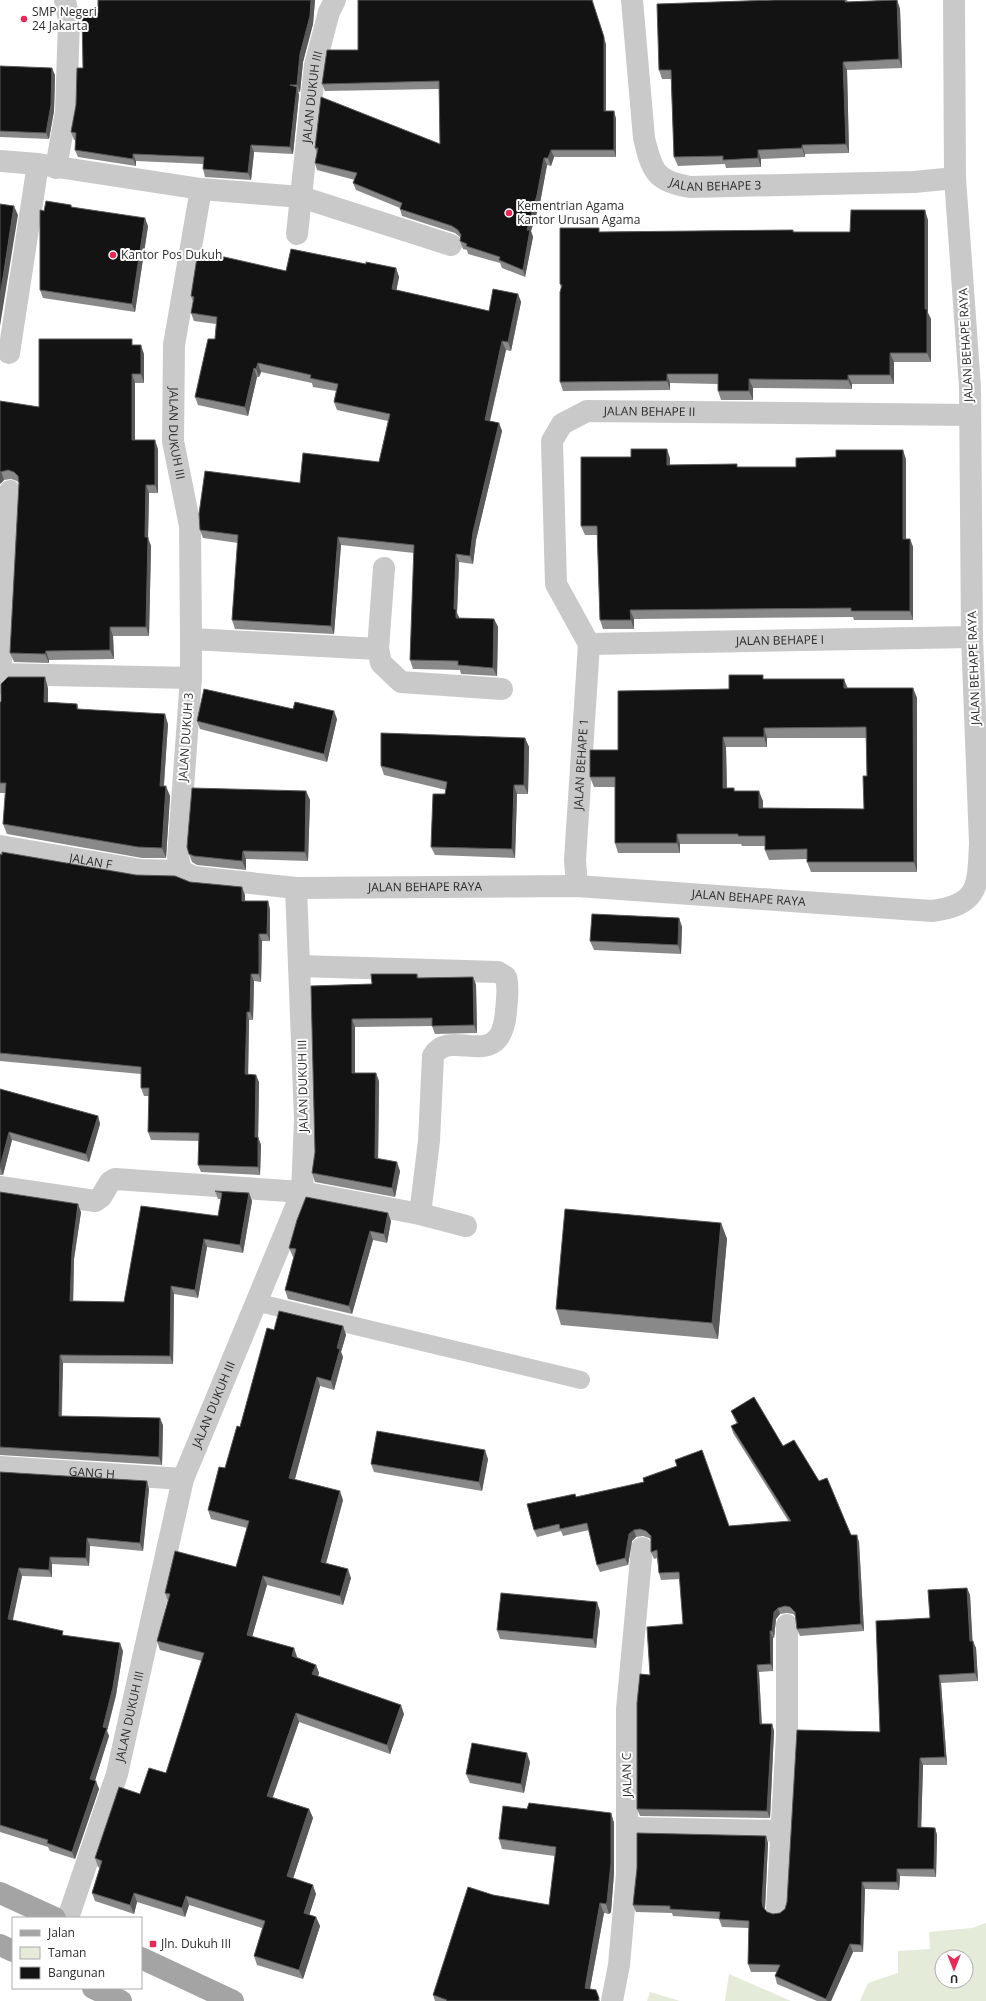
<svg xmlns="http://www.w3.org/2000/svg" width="986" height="2001" viewBox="0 0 986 2001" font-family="'Open Sans',sans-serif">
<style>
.green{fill:#e5ebd9;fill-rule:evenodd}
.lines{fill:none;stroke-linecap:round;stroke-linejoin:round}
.lane{stroke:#c9c9c9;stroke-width:18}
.street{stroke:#c9c9c9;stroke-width:22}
.primary{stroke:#a4a4a4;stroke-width:22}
.wall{fill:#898989;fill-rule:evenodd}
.shaded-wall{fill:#5a5a5a}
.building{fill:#131313;stroke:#5a5a5a;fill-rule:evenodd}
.poi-dot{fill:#ea2757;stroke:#fff;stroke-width:1.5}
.labels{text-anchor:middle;stroke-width:4;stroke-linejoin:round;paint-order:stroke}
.poi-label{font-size:12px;fill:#2c2c2c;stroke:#fff;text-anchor:start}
.street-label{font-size:12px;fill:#2c2c2c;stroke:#fff}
</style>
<rect width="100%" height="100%" fill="#fff"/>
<path class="green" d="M986 1923V2001H860L868 1983 898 1973V1951L930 1949 929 1932 972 1928ZM942 1957H966V1981H942Z
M729 1974 791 2001H725Z
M650 1992 680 2001H647Z"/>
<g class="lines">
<path class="lane" d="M255 1302 581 1380"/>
<g class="street">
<path id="s1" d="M632 0 644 138C652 171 655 181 690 187L914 182 955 178"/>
<path id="s2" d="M0 161 38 164 201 189 174 345 173 441 190 526 191 639V678L178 857 181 871"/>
<path d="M56 168 66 112 69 20 65 0"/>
<path d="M201 189 301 197 451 245"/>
<path id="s3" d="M297 234 315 65 329 12 335 0"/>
<path d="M9 353 38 164"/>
<path d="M191 639 378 649 381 663 401 682 502 689"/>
<path id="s4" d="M589 644 556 584 552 441 562 424 587 411 970 415"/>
<path id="s5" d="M589 644 972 637"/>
<path d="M378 649 384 568"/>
<path d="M0 674 191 678"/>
<path d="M0 683 10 491"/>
<path id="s6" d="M0 846 141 870 181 871 194 877 296 888 577 886 932 911C980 905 978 885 980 843L972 637 970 387 955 178 954 0"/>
<path id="s7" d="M577 886 575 860 589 644"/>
<path d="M299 966 498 972 506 977C509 988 507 999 506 1011 501 1076 451 1025 433 1056L429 1141 420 1214"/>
<path d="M0 1187 95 1201 101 1197 110 1182 115 1179 302 1192 420 1214 466 1226"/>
<path id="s8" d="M0 1467 183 1479"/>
<path d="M628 1828 782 1831"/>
<path d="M777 1909 787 1735V1625"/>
<path id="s9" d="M68 1918 117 1774 183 1479 302 1192 305 1119 296 888"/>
<path d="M612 2001 619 1965 627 1874V1709L642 1548"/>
</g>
<path class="primary" d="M0 1893 55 1918
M0 1945 13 1951
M141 1958 233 2001
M93 1988 121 2001"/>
</g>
<path class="wall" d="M98 0H315L313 24 303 62 300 92H298L299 95 293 154 254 152 251 180 205 177 203 169V164L136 161V166L78 157 75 150 76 140H74L71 132 83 68 98 13Z
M775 0H847L848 2 897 0 900 9 902 68 847 70 849 153 805 154V157L761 159V167L726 168 725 164 678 166 674 157 671 79H662L659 70Z
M606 44V111H614L616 119V157H554L551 166 547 165 540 203 531 231 533 237 525 277 502 268 500 263 468 254 467 250 463 249 460 241V237L455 233 402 216 400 209V208L356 190 353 183 355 180 317 170 315 163 317 153 315 148 440 144 439 89 325 91 322 84 358 50Z
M0 66 55 75 54 111 49 139 0 137Z
M71 205 72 207 148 226 135 312 43 298 40 290 44 211Z
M928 220V313L931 319V362H894V384H852V389L753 388V400H721L718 391V384L670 383V390L563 391 560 382 561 288 560 284 600 232 793 230 794 232H850Z
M366 264 396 268 399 277 396 290 489 311 518 294 521 302 511 351 506 350 490 421 499 423 502 431 476 540 473 564 459 562 457 613 459 618 494 619 498 627 497 676 461 674 460 670 413 669 410 660 414 553 341 545 334 634 235 629 232 620 238 543 203 538 200 530 300 483 379 462 388 421 337 410 334 402 336 391 313 387 312 383 261 372 259 377H257L248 416 198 405 195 397 215 339 216 324 194 321 191 313 193 302 191 296 286 271Z
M134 345 144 354V383H135V440L158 449V493H149L148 538 151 546 149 636H113L114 659 49 660V663L14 662 10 653 19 483 17 481 11 479 4 480 0 484V401L39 407Z
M670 458V465L738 467H796L906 459V539H910L913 547V620H854L853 617 634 619V629H603L600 620 597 535H585L581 526Z
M764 679 848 688H913L917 698V872H811L807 862V859L769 860 765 850V846H742L741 844H680V853H618L615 843V787H594L590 777 618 750 729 689ZM767 738H866L867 776 864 809 763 808V801L735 791 734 788H727L726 747H767Z
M48 688V702L77 704 79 710 168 724 164 786 170 796 166 858H142L7 834 3 824 6 793H0V702Z
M293 709 337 719 327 762 200 729 197 721Z
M525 738 529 747 528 794H517L515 858 435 855 431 847 446 790 384 775 381 766Z
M306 791 310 800 308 861 246 859V870L197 865 192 862 189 854Z
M0 854 136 875 190 882 245 895V901L270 909V941H262L261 982 254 981 253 1020H249L248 1074 259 1082 258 1137 261 1145 260 1175 201 1172 198 1165 199 1141 151 1140 148 1132 149 1096H144L141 1088V1074L0 1061Z
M679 918 682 927 681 954 594 950 590 941Z
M417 974 419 978 473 977 476 985 477 1033 435 1034 432 1026 355 1027V1073L379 1081 378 1159 400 1171 395 1197 315 1182 312 1173 315 1152 311 986 372 984Z
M0 1089 98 1116 100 1124 89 1162 12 1140 3 1175H0Z
M215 1191 249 1193 252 1201 243 1253 207 1247 198 1298 174 1294 173 1364 63 1363 62 1416 163 1425 162 1465 0 1455V1192L81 1212 74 1259 73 1301 124 1302 218 1216 221 1199H218Z
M391 1221 387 1243 373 1240 352 1314 288 1299 285 1290 294 1257H293L289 1248Z
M721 1223 727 1239 718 1339 561 1325 556 1309Z
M343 1326 346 1335 341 1352 343 1357 334 1390 320 1386 295 1479 343 1500 326 1563 351 1578 343 1605 267 1585 252 1637 294 1648 297 1657 316 1665 319 1673 318 1676 404 1714 390 1754 299 1722 273 1797 309 1809 313 1818 293 1878 316 1894 309 1915 316 1917 320 1926 303 1979 257 1965 254 1956 262 1928 189 1905 185 1917 137 1902 134 1914 95 1901 92 1893 100 1868 98 1867 95 1858 140 1794 166 1773 202 1661 160 1650 157 1641 168 1601 165 1593 236 1567 247 1528 211 1519 208 1510 225 1468 274 1330Z
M731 1411 783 1446 851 1535 859 1542 864 1631 800 1636 797 1629 796 1617 793 1614 787 1613 780 1614 776 1619 774 1638H773V1671L759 1672 762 1724H772L774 1731 770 1818 640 1816 637 1809 650 1675 683 1624 680 1579 661 1580 659 1573 657 1558 654 1559 651 1552V1540L649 1538 643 1536 636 1537 632 1541 628 1565 600 1572 597 1565 589 1530 563 1536 561 1531 537 1537 534 1530 576 1497 729 1526 789 1522 733 1433 731 1426 737 1424 734 1418Z
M488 1459 482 1491 374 1472 371 1464Z
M0 1472 149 1489 143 1551 90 1546 89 1566 52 1564V1577L22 1576 13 1620 64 1635 123 1651 116 1695 107 1731 109 1736 95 1780 99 1789 75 1859 50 1851 48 1847 0 1832Z
M967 1588 970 1595 972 1641 976 1648 978 1681 941 1683 947 1765H923L921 1827 935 1828 937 1835 936 1877 900 1876 899 1890 865 1889 863 1952H853L831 2001H817L777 1984 775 1976 777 1972H751L748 1964 749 1928 722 1927 719 1919 673 1916 672 1913 636 1912 633 1905 768 1843 765 1909 767 1912 773 1914 780 1913 785 1909 880 1732 930 1618Z
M600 1611 596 1648 500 1639 497 1630Z
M530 1762 524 1793 470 1783 466 1774Z
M527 1809 611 1813 614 1823V1873L611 1912 609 1914 604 1913 590 1989 596 1990 600 2001H435L433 1995 493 1895 549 1905 555 1856 502 1849 499 1839Z"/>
<path class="shaded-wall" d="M311 0H315L313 24 303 62 300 92 297 85 300 54Z
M592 0 606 44V119L604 111Z
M897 0 900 9 902 68 899 59Z
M843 62 847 70 849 153 846 144Z
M52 68 55 75 54 111 49 139 46 133Z
M297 87 299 95 293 154 290 147Z
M614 111 616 119V157L614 150Z
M251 145 254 152 251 180 248 173Z
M802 145 805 154V157L802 148Z
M551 150 554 157 551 166 548 158Z
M758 150 761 159V167L758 158Z
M133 154 136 161V166L133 159Z
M544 158 547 165 540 203 531 231 533 237 525 277 523 270 527 230Z
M14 206 18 215 0 326V297Z
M925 210 928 220V313L931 319V362L927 353 925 309Z
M145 218 148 226 135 312 132 304Z
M396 268 399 277 395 298 392 289Z
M518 294 521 302 511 351 508 342Z
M502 341 506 350 488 428 485 420Z
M141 345 144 354V383L141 374Z
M890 353 894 362V384L890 375Z
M258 363 261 372 259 377 256 369Z
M254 368 257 377 248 416 245 407Z
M132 374 135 383V449L132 440Z
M667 374 670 383V390L667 381Z
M848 375 852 384V389L848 380Z
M749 379 753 388V400L749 391Z
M499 423 502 431 476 540 473 564 470 556 473 532Z
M155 440 158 449V493L155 485Z
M667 449 670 458V474L667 465Z
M903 450 906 459V547L903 539Z
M1 471 4 480 0 484V472Z
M146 485 149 493 148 538 151 546 149 636 146 627 145 537Z
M338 537 341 545 334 634 331 626Z
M910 539 913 547V620L910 611Z
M456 554 459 562 457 613 459 617V626L456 618 454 609Z
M630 610 634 619V629L631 620Z
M494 619 498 627 497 676 493 668Z
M110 627 113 636 114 659 110 650Z
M46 651 49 660V663L45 654Z
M45 677 48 688V712L44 702Z
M844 679 848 689 844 688Z
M913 688 917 698V872L914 862Z
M334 711 337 719 327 762 324 754Z
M165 714 168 724 163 796 160 786Z
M764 728 767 738V747L764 737Z
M723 737 726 747 727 798 723 788Z
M525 738 529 747 528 794 524 785Z
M514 785 517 794 515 858 512 849Z
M166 786 170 796 166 858 162 848Z
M306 791 310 800 308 861 305 852Z
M759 791 763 801V819L759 808Z
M677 834 680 844V853L677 843Z
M243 851 246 859V870L242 861Z
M242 887 245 895V909L242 901Z
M268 901 270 909V941L267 934Z
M679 918 682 927 681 954 678 945Z
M259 934 262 941 261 982 259 974Z
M251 974 254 981 253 1020 250 1012Z
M473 977 476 985 477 1033 474 1025Z
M247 1012 249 1020 248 1082 245 1074Z
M352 1019 355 1027V1081L352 1073Z
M376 1073 379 1081 378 1166 375 1158Z
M256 1075 259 1082 258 1145 255 1137Z
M98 1116 100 1124 89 1162 86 1154Z
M9 1132 12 1140 3 1175 0 1167Z
M258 1137 261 1145 260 1175 258 1167Z
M397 1162 400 1171 395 1197 392 1188Z
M249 1193 252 1201 243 1253 240 1245Z
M78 1204 81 1212 74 1259 73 1309 70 1301 72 1252Z
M388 1213 391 1221 387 1243 384 1234Z
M721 1223 727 1239 718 1339 712 1323Z
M370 1231 373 1240 352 1314 349 1306Z
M204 1239 207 1247 198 1298 195 1290Z
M171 1286 174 1294 173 1364 170 1356Z
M343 1326 346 1335 341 1352 343 1357 334 1390 331 1381 337 1348Z
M60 1355 63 1363 61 1424 59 1416Z
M317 1377 320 1386 293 1486 289 1478Z
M160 1418 163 1425 162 1465 159 1457Z
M485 1450 488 1459 482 1491 479 1482Z
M147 1481 149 1489 143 1551 140 1543Z
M340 1491 343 1500 324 1571 321 1562Z
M634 1530 636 1537 632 1541 628 1565 625 1558 629 1534Z
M857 1535 859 1542 864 1631 861 1624Z
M87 1538 90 1546 89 1566 86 1558Z
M50 1557 52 1564V1577L49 1570Z
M19 1568 22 1576 11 1627 8 1619Z
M348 1569 351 1578 343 1605 340 1596Z
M263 1576 267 1585 250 1644 247 1635Z
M967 1588 970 1595 973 1648 970 1641Z
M597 1602 600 1611 596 1648 593 1639Z
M778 1608 780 1614 776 1619 774 1638 772 1631 774 1612Z
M770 1631 773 1638V1671L771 1664Z
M973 1641 976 1648 978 1681 975 1673Z
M120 1643 123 1651 116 1695 107 1731 109 1736 93 1787 90 1779 103 1727Z
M294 1648 297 1657 295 1664 292 1656Z
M316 1665 319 1673 316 1683 312 1674Z
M757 1665 759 1672 762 1731 760 1724Z
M939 1675 941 1683 947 1765 945 1757Z
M401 1705 404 1714 390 1754 387 1745Z
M296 1713 299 1722 270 1804 267 1796Z
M772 1724 774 1731 770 1818 767 1811Z
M527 1753 530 1762 524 1793 521 1784Z
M920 1758 923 1765 921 1835 918 1827Z
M96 1781 99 1789 75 1859 72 1852Z
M309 1809 313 1818 291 1885 287 1876Z
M611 1813 614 1823V1873L611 1912 609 1914 606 1904Z
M935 1828 937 1835 936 1877 934 1869Z
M766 1836 768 1843 765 1908 763 1907 762 1901Z
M897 1869 900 1876 899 1890 897 1882Z
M862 1882 865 1889 863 1952 861 1945Z
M313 1885 316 1894 307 1922 304 1913Z
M134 1893 137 1902 134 1914 130 1905Z
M186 1896 189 1905 185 1917 182 1908Z
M600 1903 604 1913 588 1999 585 1988Z
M316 1917 320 1926 303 1979 299 1970Z
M850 1944 853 1952 831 2001H827L826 1999Z"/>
<path class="building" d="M98 0H311L310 16 300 54 297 85H290L297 87 290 147 251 145 248 173 203 169 204 157 133 154V159L75 150 76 133 71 132 76 105 77 68H83L82 14 98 13Z
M358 0H592L604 37V111H614V150H551L548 158H544L537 195 527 230H530L523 270 499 260 500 257 466 246 467 244 460 241 461 235 458 230 452 226 400 209 402 203 353 183 357 173 315 163 318 148H315L321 97 440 144 439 81 322 84 327 50H358Z
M775 0H845V2L897 0 899 59 843 62 846 144 802 145V148L758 150V158L723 160V156L674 157 671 70H659L657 4Z
M0 66 52 68 51 105 46 133 0 131Z
M46 201 71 205V207L145 218 132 304 40 290V210L44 211Z
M0 204 14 206 0 297Z
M851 210H925V309H927V353H890V375H848V380L749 379V391H718V374H667V381L560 382V292L562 285 560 284V228H599V232L793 230V232H850Z
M291 249 366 264V262L396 268 392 289 489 311 493 289 518 294 508 342 502 341 485 420 499 423 473 532 470 556 456 554 454 609H456V618L494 619 493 668 458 665V661L410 660 414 545 338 537 331 626 232 620 238 535 200 530 199 514 205 471 300 483 303 453 379 462 390 414 334 402 338 384 310 378 311 375 258 363 256 369 254 368 245 407 195 397 208 339H215L217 317 191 313 194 297 191 296 198 251 286 271Z
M39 339H132V345H141V374H132V440H155V485H146L145 537H148L146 627H110V650L46 651 45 654 10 653 19 483 18 476 14 472 8 470 0 472V401L39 407Z
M631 449H667V465L737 464V467H796V458L836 457V450H903V539H910V611H851V608L630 610 631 620H600L597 526H581V457H631Z
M729 675H763V679H844V688H913L914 862H807V849L765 850V836H738V834H677V843H615V777H590V750H618V691L729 689ZM866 727 867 776H863L864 809 759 808V791H734V788H723V737H764V728Z
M8 677H45L44 702 77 704V709L165 714 160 786H166L162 848 138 847 3 824 6 783H0V702H1V684Z
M204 689 293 709 295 702 334 711 324 754 197 721Z
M381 733 525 738 524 785H514L512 849 431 847 433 794H445L447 782 381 766Z
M192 788 306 791 305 852 243 851 242 861 194 856 189 854 187 847Z
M2 852 136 875 175 876 190 882 242 887V901H268L267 934H259V974H251L250 1012H247L245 1074 256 1075 255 1137H258V1167L198 1165 199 1133 148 1132 149 1088H141V1067L0 1053V854L2 855Z
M592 914 679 918 678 945 590 941Z
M371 974H417V978L473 977 474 1025 432 1026V1018L352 1019V1073H376L375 1158 397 1162 392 1188 312 1173 315 1152 311 986 372 984Z
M0 1089 98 1116 86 1154 9 1132 0 1167Z
M215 1191 249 1193 240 1245 204 1239 195 1290 171 1286 170 1356 60 1355 59 1416 160 1418 159 1457 0 1447V1192L78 1204 72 1252 70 1301 124 1302 141 1206 218 1216 222 1193Z
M306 1197 388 1213 384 1234 370 1231 349 1306 285 1290 296 1249 289 1248 297 1220Z
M565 1209 721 1223 712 1323 556 1309Z
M279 1311 343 1326 337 1348 340 1349 331 1381 317 1377 289 1478 340 1491 321 1562 348 1569 340 1596 263 1576 247 1635 294 1648 292 1656 316 1665 312 1674 401 1705 387 1745 296 1713 267 1796 309 1809 287 1876 313 1885 304 1913 316 1917 299 1970 254 1956 265 1921 186 1896 182 1908 134 1893 130 1905 92 1893 102 1861 95 1858 119 1787 140 1794 149 1768 166 1773 204 1653 157 1641 170 1594 165 1593 175 1551 236 1567 249 1521 208 1510 219 1467 225 1468 237 1426 240 1427 267 1328 274 1330Z
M754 1397 783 1446 794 1440 819 1481 827 1478 851 1535H857L861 1624 797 1629 795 1612 790 1607 785 1606 778 1608 774 1612 772 1631H770L771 1664 757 1665 760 1724H772L767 1811 637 1809V1703L640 1674 650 1675 647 1627 683 1624 679 1572 659 1573 657 1550 651 1552V1536L646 1531 640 1529 634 1530 629 1534 625 1558 597 1565 587 1523 560 1529 559 1524 534 1530 527 1504 575 1494 576 1497 644 1482 643 1478 677 1466 675 1460 702 1450 729 1526 791 1521 731 1426 738 1423 731 1411Z
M377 1431 485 1450 479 1482 371 1464Z
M0 1472 147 1481 140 1543 87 1538 86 1558 50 1557 49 1570 19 1568 8 1619 63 1631 62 1635 120 1643 113 1687 103 1727 107 1728 90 1779 96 1781 72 1852 47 1843 48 1840 0 1825Z
M967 1588 970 1641H973L975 1673 939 1675 945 1757 920 1758 918 1827 935 1828 934 1869H897V1882H862L861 1945 850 1944 826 1999 775 1976 780 1965 748 1964 749 1921 719 1919 720 1912 670 1909V1906L633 1905 637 1868V1833L766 1836 762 1901 763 1907 767 1912 773 1914 780 1913 785 1909 787 1902 797 1730 880 1732 876 1621 930 1618 928 1590Z
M501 1593 597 1602 593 1639 497 1630Z
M472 1743 527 1753 521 1784 466 1774Z
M529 1803 611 1813V1863L607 1902 606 1904 600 1903 585 1988 596 1990 599 1998 598 2001H446L447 2000 433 1995 468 1887 493 1895 549 1905 556 1847 499 1839 503 1806 527 1809Z"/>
<g class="poi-dot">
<circle cx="24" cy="19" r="4"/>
<circle cx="509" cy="213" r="4"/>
<circle cx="113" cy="255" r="4"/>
<rect x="149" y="1940" width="8" height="8" rx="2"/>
</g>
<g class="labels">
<g class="poi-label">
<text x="32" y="16">SMP Negeri<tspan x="32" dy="14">24 Jakarta</tspan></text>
<text x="517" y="210">Kementrian Agama<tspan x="517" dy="14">Kantor Urusan Agama</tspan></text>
<text x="121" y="259">Kantor Pos Dukuh</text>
<text x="161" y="1948">Jln. Dukuh III</text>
</g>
<g class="street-label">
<text dy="4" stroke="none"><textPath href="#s3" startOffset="138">JALAN DUKUH III</textPath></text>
<text dy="4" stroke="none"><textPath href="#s1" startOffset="238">JALAN BEHAPE 3</textPath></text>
<text transform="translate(966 345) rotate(-93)" y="4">JALAN BEHAPE RAYA</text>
<text dy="4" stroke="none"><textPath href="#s4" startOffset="322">JALAN BEHAPE II</textPath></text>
<text dy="4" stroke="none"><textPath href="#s2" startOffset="450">JALAN DUKUH III</textPath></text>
<text dy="4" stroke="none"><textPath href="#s5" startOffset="191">JALAN BEHAPE I</textPath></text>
<text transform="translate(974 668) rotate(-92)" y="4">JALAN BEHAPE RAYA</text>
<text transform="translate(186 737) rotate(-86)" y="4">JALAN DUKUH 3</text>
<text dy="4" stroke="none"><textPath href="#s7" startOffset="122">JALAN BEHAPE 1</textPath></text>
<text dy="4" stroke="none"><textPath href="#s6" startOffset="92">JALAN F</textPath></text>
<text dy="4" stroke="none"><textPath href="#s6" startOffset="429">JALAN BEHAPE RAYA</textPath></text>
<text dy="4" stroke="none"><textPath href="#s6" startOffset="753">JALAN BEHAPE RAYA</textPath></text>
<text transform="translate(303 1086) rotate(-91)" y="4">JALAN DUKUH III</text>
<text dy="4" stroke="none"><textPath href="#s9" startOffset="535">JALAN DUKUH III</textPath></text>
<text dy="4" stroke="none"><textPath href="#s8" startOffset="92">GANG H</textPath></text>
<text dy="4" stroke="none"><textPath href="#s9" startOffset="211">JALAN DUKUH III</textPath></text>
<text transform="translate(627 1775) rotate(-91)" y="4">JALAN C</text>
</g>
</g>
<rect x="12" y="1917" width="130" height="72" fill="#ffffff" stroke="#ababab"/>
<rect x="20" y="1930" width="20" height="6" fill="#a4a4a4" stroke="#ababab"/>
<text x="48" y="1937" font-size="12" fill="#2c2c2c">Jalan</text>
<rect x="20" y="1947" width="20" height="12" fill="#e5ebd9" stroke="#ababab"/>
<text x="48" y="1957" font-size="12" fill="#2c2c2c">Taman</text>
<rect x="20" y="1967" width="20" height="12" fill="#131313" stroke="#ababab"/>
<text x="48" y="1977" font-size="12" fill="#2c2c2c">Bangunan</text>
<g transform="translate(954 1969) rotate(180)"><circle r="19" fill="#ffffff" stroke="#ababab"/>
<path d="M0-3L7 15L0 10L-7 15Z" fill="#ea2757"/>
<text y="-6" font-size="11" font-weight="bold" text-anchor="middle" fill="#2c2c2c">U</text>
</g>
</svg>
